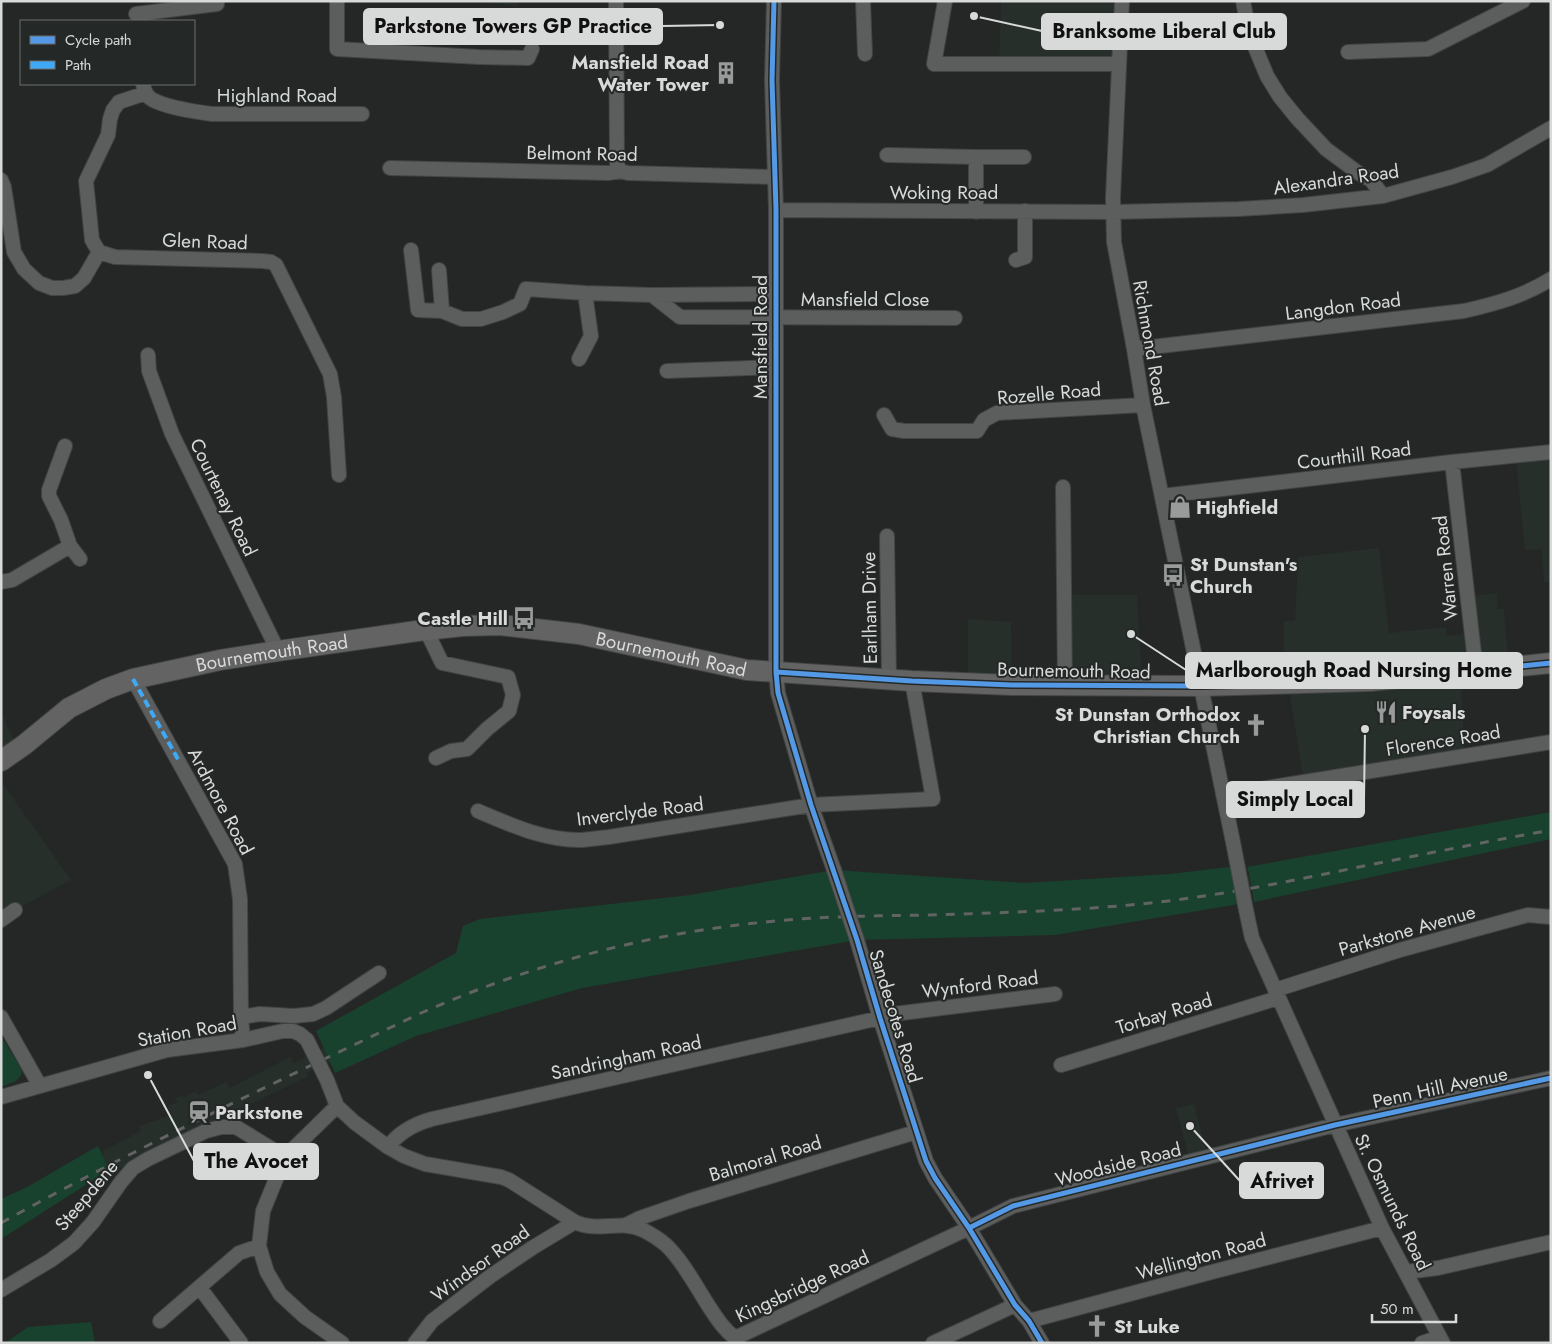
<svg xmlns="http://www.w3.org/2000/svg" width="1552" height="1344" viewBox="0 0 1552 1344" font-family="Jost,sans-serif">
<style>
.built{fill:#262f29}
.green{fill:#18422e}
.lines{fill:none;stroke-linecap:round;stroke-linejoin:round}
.minor-casing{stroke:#424443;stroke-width:16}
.highway-casing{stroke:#424443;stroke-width:22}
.minor{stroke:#5c5d5d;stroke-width:14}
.highway{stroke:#636364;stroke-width:20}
.rail{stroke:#626363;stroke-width:3;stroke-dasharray:9 9;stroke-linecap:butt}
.minor-bridge-casing{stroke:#424443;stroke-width:16;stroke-linecap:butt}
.minor-bridge{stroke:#5c5d5d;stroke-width:14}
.quiet{stroke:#3fa9f5;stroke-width:4;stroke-dasharray:8 4;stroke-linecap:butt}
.cycleway-casing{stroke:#242826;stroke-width:8}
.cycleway{stroke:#5399e6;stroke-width:5}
.labels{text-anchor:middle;stroke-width:4;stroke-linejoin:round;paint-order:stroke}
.poi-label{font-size:19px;font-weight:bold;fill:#d8dad9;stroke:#242826;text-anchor:start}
.street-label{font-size:19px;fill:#d8dad9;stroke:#242826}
.leader{fill:none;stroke:#d8dad9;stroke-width:2}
.callout-dot{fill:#d8dad9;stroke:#242826;stroke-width:2}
.callout{fill:#d8dad9;stroke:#d8dad9;stroke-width:2}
.callout-label{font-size:20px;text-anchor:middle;font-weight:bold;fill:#111}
</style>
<rect width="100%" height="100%" fill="#252726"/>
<path class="built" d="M473 1H517V6Z
M1001 1H1122L1119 64H999Z
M1551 454V582H1544L1541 549 1525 550 1516 460Z
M1379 548 1389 633 1446 627 1447 636 1478 632 1474 596 1497 593 1498 609H1504L1509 667 1460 672 1465 756 1304 782 1289 689 1283 673 1284 621 1295 620 1298 557Z
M1064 595H1137L1142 686H1065Z
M968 619 1011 622 1012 685 968 683Z
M1 712 18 749 1 761Z
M1 781 71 880 15 910 1 920Z
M1551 817V833L1304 882 1189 901 1098 910 818 921 759 925 695 934 636 946 517 980 457 1003 399 1028 307 1073 308 1076 116 1171 110 1172 65 1193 1 1230V1210L104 1154 103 1151 141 1131 139 1126 171 1115 167 1106 177 1102 175 1098 183 1095 184 1097 196 1091 198 1095 226 1082 230 1088 290 1057 294 1063 406 1006 472 977 537 955 597 939 680 921 741 911 802 905 1045 898 1102 895 1159 889 1216 881 1292 868Z
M1194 1104 1208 1157 1190 1161 1176 1108Z"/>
<path class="green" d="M1551 812V839L1254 902 1250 876 1247 867Z
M1237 866 1245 903 1055 935 857 940 582 988 416 1036 335 1073 316 1031 456 953 463 926 480 919 690 895 834 870 1024 883 1170 874Z
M1 1036 21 1069 22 1074 16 1081 1 1087Z
M98 1146 110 1172 95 1179 1 1239V1199L27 1187Z
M91 1322 95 1343H5L28 1327Z"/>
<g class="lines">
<defs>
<path id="minor" d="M337 1V49L479 57 528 58 532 49
M616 1 617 164 620 171
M774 1 772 80 776 210V672L778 693 811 805 834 870
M863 1 865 54
M945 1 934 64H1119
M1122 1 1113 197 1114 242 1134 349 1143 405 1234 847
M1243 1 1247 22 1255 47 1267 76 1280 97 1297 118 1326 149 1357 172 1371 180 1383 196
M136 14 217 4
M1348 52 1428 49 1523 1
M143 84C144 90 147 97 153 100 166 107 197 112 212 114H362
M146 93 119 102 113 110 110 119 108 135 86 181 92 240 99 252 115 257 262 261 271 262 276 265 330 374 334 397 339 475
M887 155 976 157V212
M976 157H1024
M390 168 609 173 620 171 628 173 774 177
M1 180 4 187 14 252 24 269 39 283 52 288H63L75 286 84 278 99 252
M776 210 1113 212 1239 209 1303 205 1383 196 1452 177 1487 165 1551 128
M411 250 418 310 442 311 439 270
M1016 260 1025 257V211
M652 295 680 317 955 318
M442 311 462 319H481L503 312 520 304 526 289 585 293 652 295 776 294
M1134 349 1464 311C1495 304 1524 296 1551 279
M148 355 149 371 172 434 278 651
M579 359 591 336 585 293
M667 371 775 367
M884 415 892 429 904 431H977L984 420 997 413 1143 405
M1452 462 1476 670
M1063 487 1065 686
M1162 496 1452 462 1551 452
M887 536 889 680
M70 546 80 559
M1 582 12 580 70 546 61 520 49 496V490L65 446
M426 630 442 663 508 677 513 695 509 711 487 729 467 749 451 751 436 758
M133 679 235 864 240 899 241 1017 243 1040
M1223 795 1551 742
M478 811C511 825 545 841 582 840 591 839 600 838 609 837L811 805 933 799 912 681
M1246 910 1252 938 1382 1228 1443 1343
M1 920 15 910
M857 940 880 1018 926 1161 935 1178 969 1228 1015 1305 1029 1321 1042 1343
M1275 990 1400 950 1528 915 1551 917
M1 1017 40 1086
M241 1017 260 1014 294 1016 313 1014 326 1008 379 973
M1061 1065 1278 998
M327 1080 337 1106 354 1122 388 1147 404 1156 425 1164 501 1177 509 1180 575 1222C598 1233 621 1219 643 1230 651 1234 659 1239 666 1245 682 1260 696 1286 708 1305 716 1317 723 1329 735 1338L969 1228 1013 1206 1335 1125 1551 1078
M1 1097 167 1050 243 1040 283 1031H293L300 1034 307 1040
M337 1106 285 1157 263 1211 259 1246 267 1272 280 1294 305 1317 342 1343
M388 1147C399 1132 414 1124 432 1119L880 1018 886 1015 1055 994
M626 1225 640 1218 689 1201 916 1132
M1406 1272 1438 1268 1551 1242
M200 1288 241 1343
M1 1290 51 1260 74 1243 93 1222 121 1182 133 1168 148 1159 206 1131 221 1127H236L285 1157
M160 1321 239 1253 259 1246
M1029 1321 1208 1273 1382 1228
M415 1343 432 1321 492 1275 532 1248 575 1222
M933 1343 1015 1305
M1422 1343 1440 1337"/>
<g id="highway">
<path id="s1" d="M1 761 24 745 69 708 106 689 133 679 220 660 278 651 417 631 462 626 500 625 579 634 747 670 912 681 1012 685 1201 686 1370 681 1551 663"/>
</g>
</defs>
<use href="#minor" class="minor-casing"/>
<use href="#highway" class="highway-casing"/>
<use href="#minor" class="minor"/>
<use href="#highway" class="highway"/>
<path class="rail" d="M1 1223C138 1147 280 1080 421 1013 530 965 648 933 766 922 820 916 874 916 928 915 995 913 1063 911 1130 905 1211 898 1290 881 1369 865 1430 853 1490 841 1551 830"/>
<defs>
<path id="minor-bridge" d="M1234 847 1246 910
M834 870 857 940
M307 1040 327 1080"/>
</defs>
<use href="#minor-bridge" class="minor-bridge-casing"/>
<use href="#minor-bridge" class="minor-bridge"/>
<path class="quiet" d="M133 679 179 761"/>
<defs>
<path id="cycleway" d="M774 1 772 80 776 210V672L778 693 811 805 857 940 880 1018 926 1161 935 1178 969 1228 1015 1305 1029 1321 1042 1343
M776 672 912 681 1012 685 1201 686 1370 681 1551 663
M969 1228 1013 1206 1335 1125 1551 1078"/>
</defs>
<use href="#cycleway" class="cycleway-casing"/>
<use href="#cycleway" class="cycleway"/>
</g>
<defs>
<symbol id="building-bare" viewBox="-9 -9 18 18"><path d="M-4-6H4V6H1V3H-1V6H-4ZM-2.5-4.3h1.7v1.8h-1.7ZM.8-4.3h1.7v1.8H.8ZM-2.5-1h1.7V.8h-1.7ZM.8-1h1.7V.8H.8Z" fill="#999b9a" stroke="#242826" stroke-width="2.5" paint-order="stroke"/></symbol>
<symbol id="shop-bare" viewBox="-9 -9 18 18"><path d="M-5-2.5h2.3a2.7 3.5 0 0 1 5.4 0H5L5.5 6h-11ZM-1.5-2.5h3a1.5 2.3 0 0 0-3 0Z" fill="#999b9a" stroke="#242826" stroke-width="2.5" paint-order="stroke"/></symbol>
<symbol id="bus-bare" viewBox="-9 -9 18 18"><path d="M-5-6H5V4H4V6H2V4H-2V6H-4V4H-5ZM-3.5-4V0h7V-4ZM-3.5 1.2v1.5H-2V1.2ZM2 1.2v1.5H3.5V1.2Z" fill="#999b9a" stroke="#242826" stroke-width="2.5" paint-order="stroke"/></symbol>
<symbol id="restaurant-bare" viewBox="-9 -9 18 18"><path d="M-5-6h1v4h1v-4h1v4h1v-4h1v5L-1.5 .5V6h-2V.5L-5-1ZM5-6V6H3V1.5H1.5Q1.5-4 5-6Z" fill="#999b9a" stroke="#242826" stroke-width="2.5" paint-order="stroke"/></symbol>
<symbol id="church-bare" viewBox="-9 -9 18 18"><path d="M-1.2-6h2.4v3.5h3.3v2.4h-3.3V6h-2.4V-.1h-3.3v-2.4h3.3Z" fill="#999b9a" stroke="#242826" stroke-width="2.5" paint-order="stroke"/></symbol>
<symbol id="station-bare" viewBox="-9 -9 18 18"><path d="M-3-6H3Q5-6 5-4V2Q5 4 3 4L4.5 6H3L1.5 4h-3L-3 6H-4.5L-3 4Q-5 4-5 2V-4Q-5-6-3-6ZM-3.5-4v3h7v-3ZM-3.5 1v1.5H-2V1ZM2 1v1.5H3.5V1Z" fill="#999b9a" stroke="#242826" stroke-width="2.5" paint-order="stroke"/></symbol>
</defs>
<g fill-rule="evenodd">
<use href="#building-bare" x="710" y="57" width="32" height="32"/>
<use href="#shop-bare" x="1164" y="491" width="32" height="32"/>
<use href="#bus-bare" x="1157" y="559" width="32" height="32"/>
<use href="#bus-bare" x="508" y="602" width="32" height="32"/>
<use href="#restaurant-bare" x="1370" y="696" width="32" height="32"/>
<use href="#church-bare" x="1240" y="709" width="32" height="32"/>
<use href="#station-bare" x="183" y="1096" width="32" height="32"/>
<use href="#church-bare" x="1081" y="1310" width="32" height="32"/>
</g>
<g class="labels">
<g class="poi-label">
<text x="709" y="69" text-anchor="end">Mansfield Road<tspan x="709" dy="22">Water Tower</tspan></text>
<text x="1196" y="514">Highfield</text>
<text x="1190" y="571">St Dunstan's<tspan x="1190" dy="22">Church</tspan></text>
<text x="508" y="625" text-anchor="end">Castle Hill</text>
<text x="1402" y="719">Foysals</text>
<text x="1240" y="721" text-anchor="end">St Dunstan Orthodox<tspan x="1240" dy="22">Christian Church</tspan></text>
<text x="215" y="1119">Parkstone</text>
<text x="1114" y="1333">St Luke</text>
</g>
<g class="street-label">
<text x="277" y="102">Highland Road</text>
<text transform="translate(582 153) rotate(1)" y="7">Belmont Road</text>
<text transform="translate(1336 179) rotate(-8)" y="7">Alexandra Road</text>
<text x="944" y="199">Woking Road</text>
<text transform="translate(205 241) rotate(2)" y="7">Glen Road</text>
<text x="865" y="306">Mansfield Close</text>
<text transform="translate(1343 306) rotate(-7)" y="7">Langdon Road</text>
<text transform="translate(760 337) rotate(-90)" y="7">Mansfield Road</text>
<text transform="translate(1151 343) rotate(80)" y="7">Richmond Road</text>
<text transform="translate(1049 393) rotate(-5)" y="7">Rozelle Road</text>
<text transform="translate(1354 455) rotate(-7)" y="7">Courthill Road</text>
<text transform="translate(224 497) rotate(64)" y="7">Courtenay Road</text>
<text transform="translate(1445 568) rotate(-96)" y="7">Warren Road</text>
<text transform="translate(869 608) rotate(-91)" y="7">Earlham Drive</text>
<text dy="7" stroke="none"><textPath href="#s1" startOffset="702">Bournemouth Road</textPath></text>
<text dy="7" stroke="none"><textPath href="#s1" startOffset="298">Bournemouth Road</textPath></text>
<text transform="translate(1074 670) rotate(1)" y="7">Bournemouth Road</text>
<text transform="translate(1443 740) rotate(-9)" y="7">Florence Road</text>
<text transform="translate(221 801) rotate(62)" y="7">Ardmore Road</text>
<text transform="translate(640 811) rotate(-7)" y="7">Inverclyde Road</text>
<text transform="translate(1407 930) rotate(-16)" y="7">Parkstone Avenue</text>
<text transform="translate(980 984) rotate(-7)" y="7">Wynford Road</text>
<text transform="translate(1164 1013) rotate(-17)" y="7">Torbay Road</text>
<text transform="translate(896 1016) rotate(73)" y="7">Sandecotes Road</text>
<text transform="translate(187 1031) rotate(-10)" y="7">Station Road</text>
<text transform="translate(626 1057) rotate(-12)" y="7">Sandringham Road</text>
<text transform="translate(1440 1087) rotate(-12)" y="7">Penn Hill Avenue</text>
<text transform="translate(765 1158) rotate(-17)" y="7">Balmoral Road</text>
<text transform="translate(1118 1164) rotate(-14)" y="7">Woodside Road</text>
<text transform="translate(86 1195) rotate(-50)" y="7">Steepdene</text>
<text transform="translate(1393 1202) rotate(64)" y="7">St. Osmunds Road</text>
<text transform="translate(1201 1256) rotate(-15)" y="7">Wellington Road</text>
<text transform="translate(480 1263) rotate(-36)" y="7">Windsor Road</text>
<text transform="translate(802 1286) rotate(-25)" y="7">Kingsbridge Road</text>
</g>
</g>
<path class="leader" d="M720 25L662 26M974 16L1042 31M1131 634L1186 670M1365 729L1364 799M148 1075L194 1161M1190 1126L1240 1181"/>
<g class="callout-dot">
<circle cx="720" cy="25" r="5"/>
<circle cx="974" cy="16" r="5"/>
<circle cx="1131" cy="634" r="5"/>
<circle cx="1365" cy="729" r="5"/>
<circle cx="148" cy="1075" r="5"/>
<circle cx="1190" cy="1126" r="5"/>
</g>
<g class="callout">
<rect x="364" y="9" width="298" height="35" rx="5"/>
<rect x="1042" y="14" width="244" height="35" rx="5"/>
<rect x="1186" y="653" width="336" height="35" rx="5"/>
<rect x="1227" y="782" width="137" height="35" rx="5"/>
<rect x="194" y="1144" width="124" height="35" rx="5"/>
<rect x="1240" y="1163" width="83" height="35" rx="5"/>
</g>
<g class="callout-label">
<text x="513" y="33">Parkstone Towers GP Practice</text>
<text x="1164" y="38">Branksome Liberal Club</text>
<text x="1354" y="677">Marlborough Road Nursing Home</text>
<text x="1295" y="806">Simply Local</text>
<text x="256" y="1168">The Avocet</text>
<text x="1282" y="1188">Afrivet</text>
</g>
<rect width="1552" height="1344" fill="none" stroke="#d8dad9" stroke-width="5"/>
<rect x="20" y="20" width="175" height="65" fill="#242826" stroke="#6c6f6e"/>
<rect x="30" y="36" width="25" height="8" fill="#5399e6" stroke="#6c6f6e"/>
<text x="65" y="45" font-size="15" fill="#d8dad9">Cycle path</text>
<rect x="30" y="61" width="25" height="8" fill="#3fa9f5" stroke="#6c6f6e"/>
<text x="65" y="70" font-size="15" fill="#d8dad9">Path</text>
<path d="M1372 1314v8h84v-8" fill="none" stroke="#d8dad9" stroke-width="2.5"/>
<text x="1380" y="1314" font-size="15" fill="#d8dad9" stroke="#242826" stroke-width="4" paint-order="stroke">50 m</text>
</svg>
